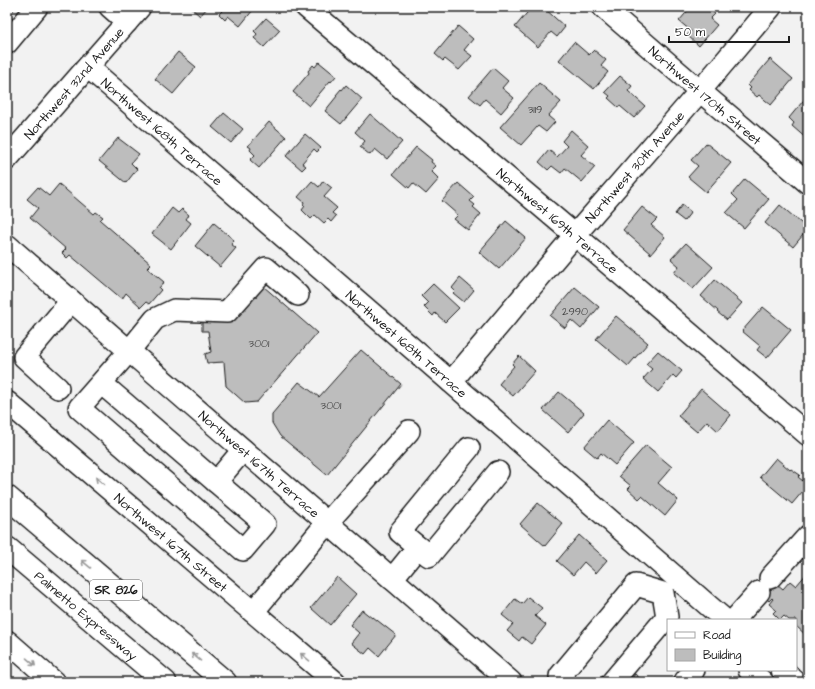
<svg xmlns="http://www.w3.org/2000/svg" width="815" height="689" viewBox="0 0 815 689" font-family="'Architects Daughter',sans-serif">
<style>
.building{fill:#bdbdbd;stroke:#1c1c1c}
.lines{fill:none;stroke-linecap:round;stroke-linejoin:round}
.minor-casing{stroke:#1c1c1c;stroke-width:24}
.highway-casing{stroke:#1c1c1c;stroke-width:25}
.minor{stroke:#fff;stroke-width:21}
.highway{stroke:#fff;stroke-width:22}
.oneway{stroke:#999}
.labels{text-anchor:middle;stroke-width:4;stroke-linejoin:round;paint-order:stroke}
.number-label{font-size:11px;fill:#444}
.shield{fill:#fff;stroke:#606060;stroke-width:1}
.shield-label{font-size:12px;font-weight:bold;fill:#1c1c1c}
.street-label{font-size:13px;fill:#1c1c1c;stroke:#fff}
</style>
<rect width="100%" height="100%" fill="#f2f2f2"/>
<filter id="ink" filterUnits="userSpaceOnUse"><feTurbulence type="fractalNoise" baseFrequency=".025" numOctaves="2"/><feDisplacementMap in="SourceGraphic" scale="8" xChannelSelector="R" yChannelSelector="G"/><feConvolveMatrix kernelMatrix="1 2 1 2 8 2 1 2 1" color-interpolation-filters="sRGB"/></filter>
<g filter="url(#ink)">
<path class="building" d="M7 7H16L7 17Z
M190 7H208L200 16Z
M217 7H250L253 10 240 26 228 16 225 20 219 14 222 11Z
M532 7H543L565 27 557 37 551 32 538 47 515 27Z
M691 7H707L715 14 710 19 717 25 699 46 687 35 691 31 679 21Z
M266 18 280 30 264 47 254 38 257 34 254 31Z
M458 26 473 39 464 50 472 56 459 70 445 59 443 61 435 54Z
M574 42 589 55 594 50 606 60 601 66 608 72 594 89 559 60Z
M178 52 196 67 173 94 155 79Z
M770 59 793 79 771 105 759 95 757 97 749 90 751 88 748 85Z
M319 62 336 76 331 82 330 81 309 106 293 92 309 73 308 71 313 65 315 67Z
M493 68 508 81 502 88 514 98 501 113 485 99 480 105 469 96Z
M620 76 632 86 628 91 645 106 634 118 620 106 618 107 608 98 610 96 605 92Z
M539 83 561 102 548 116 555 122 546 132 538 126 521 145 500 127Z
M346 85 362 99 341 124 325 111 337 96 336 95 341 89 342 90Z
M808 95V140L792 126 794 123 789 118Z
M224 113 243 129 231 143 212 127Z
M370 114 402 142 387 159 375 149 370 155 360 147 365 141 355 132Z
M269 122 286 137 259 168 250 160 255 155 250 150 251 148 248 146Z
M571 130 589 146 581 155 595 167 582 182 565 168 561 173 552 166 548 170 539 162 549 150 557 157 567 146 562 141Z
M305 134 321 148 317 152 314 149 302 163 306 166 302 170 286 156Z
M118 138 139 154 131 163 137 169 126 183 99 161Z
M706 143 731 163 706 192 688 177 698 166 691 160Z
M416 147 432 160 431 162 436 166 431 171 439 179 426 194 413 183 409 188 393 174Z
M745 179 769 199 744 228 726 213 738 200 732 194Z
M312 181 319 187 323 181 332 188 324 197 337 208 332 213 336 216 331 222 328 219 324 223 315 215 311 219 302 210 305 206 303 204 304 202 298 197Z
M458 183 474 197 470 201 475 205 473 207 481 214 468 230 454 219 458 215 442 201Z
M59 184 94 214 96 212 103 217 100 220 151 264 147 268 164 282 159 288 161 290 149 304 146 302 141 307 126 293 122 299 70 255 67 258 62 253 66 249 30 218 38 208 27 199 38 187 49 196Z
M682 205 691 212 684 221 675 214Z
M780 205 808 229 793 247 765 223Z
M642 207 657 219 651 225 665 237 651 254 623 230Z
M172 208 178 213 182 209 189 215 186 219 191 223 171 249 152 234Z
M506 221 526 238 499 269 479 252Z
M214 223 234 240 231 244 236 248 220 267 195 246Z
M686 243 713 267 693 289 674 273 679 266 671 259Z
M460 278 474 290 464 302 453 293 455 291 452 288Z
M715 280 742 303 727 320 717 312 718 311 701 296Z
M433 284 459 308 445 322 435 313 433 316 424 307 428 303 421 296Z
M263 286 317 333 257 402 245 403 226 386 224 362 207 363 205 354 211 352 208 331H202V320H235Z
M575 287 599 307 581 329 571 320 565 328 550 316Z
M763 307 791 330 767 358 757 350 760 346 742 331Z
M616 316 648 343 628 366 596 339Z
M361 350 401 384 327 475 280 436 272 423V414L299 382 319 397Z
M658 351 682 371 676 378 673 375 658 392 643 379 652 369 646 364Z
M519 356 535 371 513 396 499 384 514 366 512 364Z
M701 389 731 415 718 431 707 421 697 432 678 416Z
M559 392 584 413 568 432 543 410Z
M607 420 634 443 615 465 601 453 597 458 584 447Z
M646 445 672 467 658 483 678 500 665 516 642 496 639 499 628 489 631 486 619 476Z
M776 458 790 470 791 469 800 475 798 477 808 485 792 504 760 477Z
M538 503 563 524 545 546 520 524Z
M579 535 607 560 596 573 584 562 573 575 557 561Z
M808 572V637L796 626V620H789L784 616 780 620 773 613 776 610 769 604 773 599 772 598 769 601 754 587 765 574 783 589 790 581 796 586Z
M337 577 356 594 330 625 311 608Z
M528 597 542 608 535 616 546 625 531 644 522 637 519 641 507 631 513 624 502 615 515 599 522 604Z
M362 610 372 618 373 617 396 635 379 656 370 648 365 654 351 643 359 633 350 625Z
M635 674 644 682H631L630 681Z"/>
<g class="lines">
<defs>
<g id="minor">
<path d="M110 7 127 22"/>
<path id="s1" d="M306 7 575 235 808 435"/>
<path id="s2" d="M603 7 700 91 808 183"/>
<path d="M7 43 37 7"/>
<path id="s3" d="M88 67 725 620"/>
<path id="s4" d="M7 159 140 7"/>
<path id="s5" d="M7 245 511 682"/>
<path id="s6" d="M451 382 575 235 700 91 771 7"/>
<path d="M101 383 265 524 243 550 79 408 129 351 155 319 174 310 227 312 266 268 298 295"/>
<path d="M58 388 24 357 71 301"/>
<path id="s7" d="M7 402 335 682"/>
<path d="M216 482 243 450"/>
<path d="M418 547 400 532 469 448"/>
<path d="M770 578 808 536"/>
<path d="M392 579 418 547 429 556 498 472"/>
<path d="M253 612 327 523 409 431"/>
<path d="M734 620 759 592"/>
<path d="M7 641 54 682"/>
<path d="M749 670 763 682"/>
<path d="M782 670 796 682"/>
<path d="M560 676 636 585 663 593 667 617 612 682"/>
<path d="M686 682 685 681 694 670"/>
</g>
<g id="highway">
<path d="M7 497 225 682"/>
<path id="s8" d="M7 548 165 682"/>
</g>
</defs>
<use href="#minor" class="minor-casing"/>
<use href="#highway" class="highway-casing"/>
<use href="#minor" class="minor"/>
<use href="#highway" class="highway"/>
</g>
<defs><path id="oneway-shaft" d="M-6 0H5M1.5-3L5.5 0L1.5 3" fill="none" stroke-width="1.6" stroke-linecap="round" stroke-linejoin="round"/></defs>
<g class="oneway">
<use href="#oneway-shaft" transform="translate(100 481) rotate(-139)"/>
<use href="#oneway-shaft" transform="translate(86 564) rotate(-140)"/>
<use href="#oneway-shaft" transform="translate(196 657) rotate(-140)"/>
<use href="#oneway-shaft" transform="translate(305 657) rotate(-140)"/>
<use href="#oneway-shaft" transform="translate(31 662) rotate(41)"/>
</g>
</g>
<g class="labels">
<g class="number-label">
<text x="535" y="113">3119</text>
<text x="575" y="315">2990</text>
<text x="259" y="347">3001</text>
<text x="331" y="409">3001</text>
</g>
<rect class="shield" x="90" y="580" width="52" height="20" rx="3"/>
<g class="shield-label">
<text x="116" y="594">SR 826</text>
</g>
<g class="street-label">
<text dy="5" stroke="none"><textPath href="#s4" startOffset="101">Northwest 32nd Avenue</textPath></text>
<text dy="5" stroke="none"><textPath href="#s2" startOffset="135">Northwest 170th Street</textPath></text>
<text dy="5" stroke="none"><textPath href="#s3" startOffset="98">Northwest 168th Terrace</textPath></text>
<text dy="5" stroke="none"><textPath href="#s6" startOffset="283">Northwest 30th Avenue</textPath></text>
<text dy="5" stroke="none"><textPath href="#s1" startOffset="330">Northwest 169th Terrace</textPath></text>
<text dy="5" stroke="none"><textPath href="#s3" startOffset="422">Northwest 168th Terrace</textPath></text>
<text dy="5" stroke="none"><textPath href="#s5" startOffset="334">Northwest 167th Terrace</textPath></text>
<text dy="5" stroke="none"><textPath href="#s7" startOffset="216">Northwest 167th Street</textPath></text>
<text dy="5" stroke="none"><textPath href="#s8" startOffset="104">Palmetto Expressway</textPath></text>
</g>
</g>
<rect width="815" height="689" fill="none" stroke="#fff" stroke-width="24"/>
<rect x="12" y="12" width="791" height="665" fill="none" stroke="#1c1c1c" stroke-width="1.5" filter="url(#ink)"/>
<rect x="667" y="619" width="130" height="52" fill="#ffffff" stroke="#a4a4a4"/>
<rect x="675" y="632" width="20" height="6" fill="#ffffff" stroke="#a4a4a4"/>
<text x="703" y="639" font-size="12" fill="#1c1c1c">Road</text>
<rect x="675" y="649" width="20" height="12" fill="#bdbdbd" stroke="#a4a4a4"/>
<text x="703" y="659" font-size="12" fill="#1c1c1c">Building</text>
<path d="M669 36v6h120v-6" fill="none" stroke="#1c1c1c" stroke-width="2"/>
<text x="675" y="36" font-size="12" fill="#1c1c1c" stroke="#ffffff" stroke-width="3" paint-order="stroke">50 m</text>
</svg>
